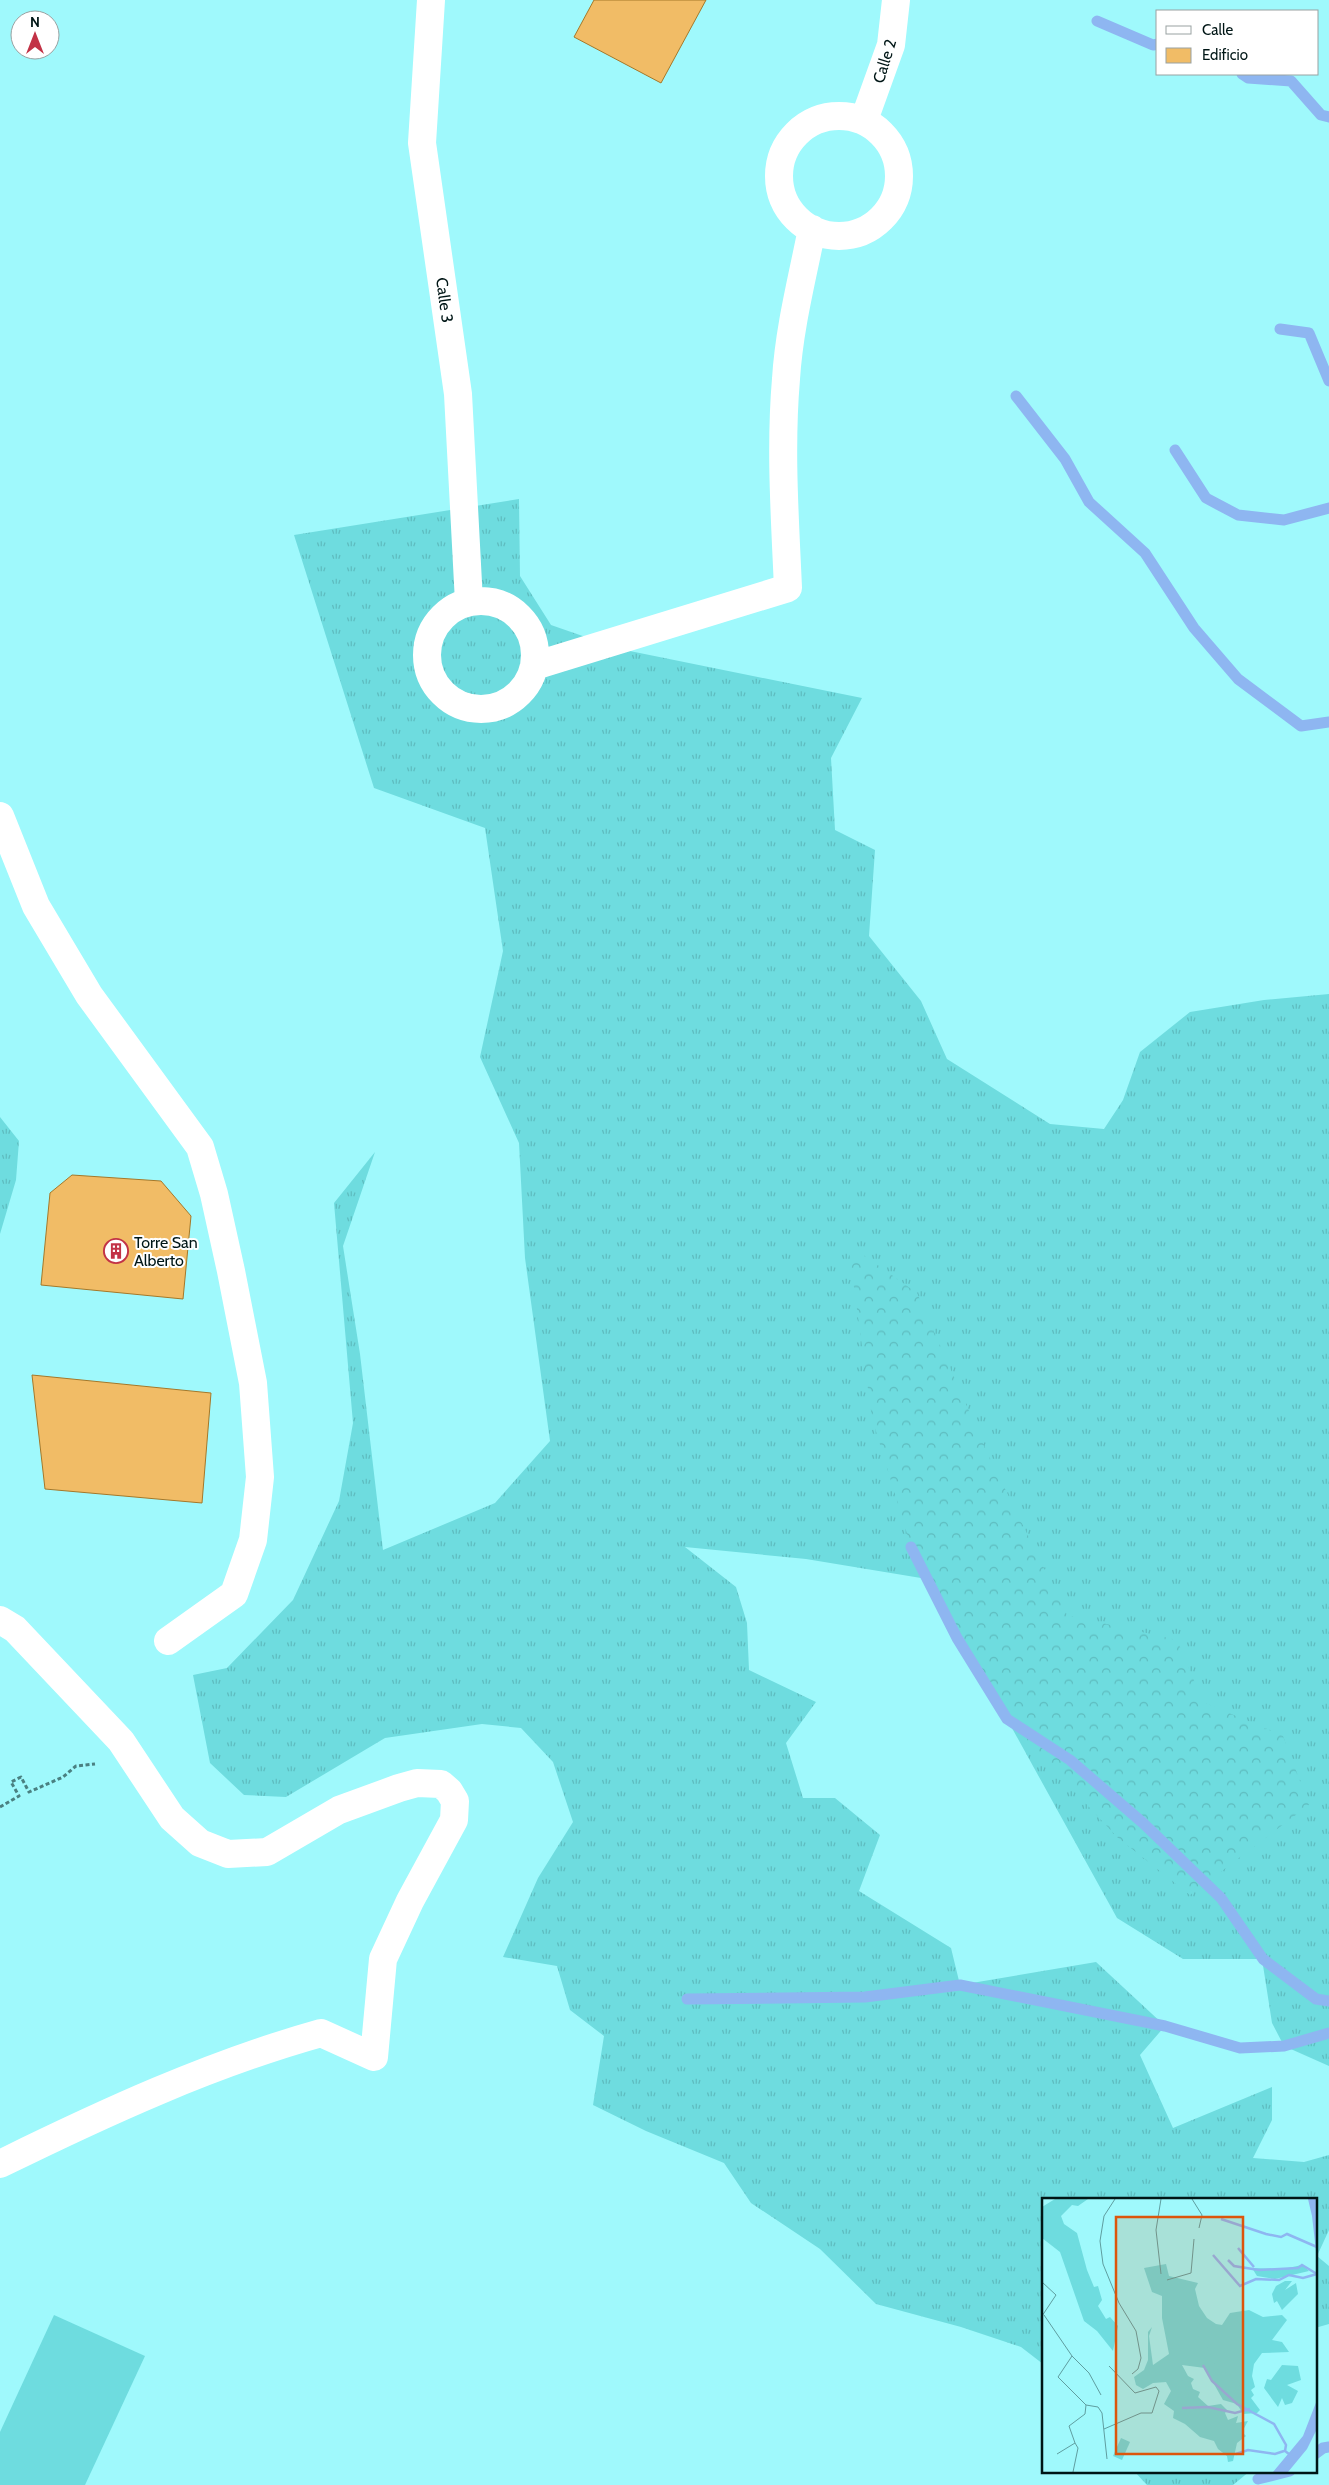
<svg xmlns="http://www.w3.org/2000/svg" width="1329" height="2485" viewBox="0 0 1329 2485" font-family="Cabin,sans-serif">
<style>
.grass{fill:url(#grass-tufts)}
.forest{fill:url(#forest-crowns)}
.pitch{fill:#6edcdf}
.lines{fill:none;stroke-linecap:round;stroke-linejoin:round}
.stream{stroke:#8eb6f1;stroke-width:11}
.building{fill:#f1bc66;stroke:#a57829}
.path{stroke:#4a8081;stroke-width:3;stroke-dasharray:4 2.5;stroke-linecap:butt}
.minor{stroke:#fff;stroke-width:28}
.labels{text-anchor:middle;stroke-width:4;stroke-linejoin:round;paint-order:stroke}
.street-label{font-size:16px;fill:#001616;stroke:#fff}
.poi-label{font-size:16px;fill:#001616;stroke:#fff;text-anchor:start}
.inset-river{fill:none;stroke:#8eb6f1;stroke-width:2.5}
.inset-road{fill:none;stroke:#5f9ea0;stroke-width:1}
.view{fill:#dc560c;fill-opacity:0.15;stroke:#dc560c;stroke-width:2.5}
.inset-edge{fill:none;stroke:#001616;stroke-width:2.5}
</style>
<defs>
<pattern id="grass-tufts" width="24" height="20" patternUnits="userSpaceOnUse" patternTransform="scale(1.25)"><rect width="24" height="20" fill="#6edcdf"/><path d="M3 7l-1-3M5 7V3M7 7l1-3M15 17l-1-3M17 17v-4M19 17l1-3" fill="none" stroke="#5ebcbf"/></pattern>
<pattern id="forest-crowns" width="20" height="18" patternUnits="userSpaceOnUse" patternTransform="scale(1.25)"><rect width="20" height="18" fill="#6edcdf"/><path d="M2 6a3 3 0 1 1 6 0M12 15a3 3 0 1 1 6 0" fill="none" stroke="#5ebcbf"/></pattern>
</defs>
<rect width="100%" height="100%" fill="#9ff9fc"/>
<path class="grass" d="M519 499 520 576 551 625 620 649 862 698 831 758 835 830 875 850 869 936 921 1001 947 1059 1050 1124 1104 1129 1123 1100 1140 1052 1190 1012 1264 1000 1329 994V2066L1284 2046 1272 2023 1262 1959H1183L1117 1918 1007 1719 957 1638 927 1579 806 1559 685 1547 736 1587 747 1623 749 1670 816 1702 786 1743 803 1798H835L880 1835 859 1891 951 1948 960 1985 1096 1962 1165 2026 1140 2055 1173 2128 1272 2087V2120L1253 2158 1304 2162 1329 2155V2230L1317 2256 1329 2266V2324L1315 2328V2199H1043V2364L1021 2347 961 2327 876 2304 820 2249 751 2203 724 2163 646 2131 593 2105 604 2036 570 2010 557 1966 503 1957 538 1878 573 1822 553 1762 521 1728 482 1724 385 1738 286 1797 244 1795 210 1763 193 1675 227 1668 293 1600 339 1501 353 1423 334 1203 375 1152 343 1246 360 1354 383 1550 495 1503 550 1441 525 1258 519 1143 480 1057 503 951 485 828 374 788 294 535Z
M0 1117 19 1141 16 1180 0 1234Z
M1134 2471H1250L1233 2485H1147Z"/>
<path class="forest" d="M848 1244 917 1293 988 1454 1067 1615 1177 1640 1203 1702 1283 1736 1309 1805 1190 1895 1117 1837 1007 1719 957 1638 911 1547 872 1418Z"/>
<path class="pitch" d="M54 2315 145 2356 85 2485H0V2432Z"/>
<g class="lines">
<path class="stream" d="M1097 21 1153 45 1158 44
M1242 74 1248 78 1291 81 1321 115 1329 117
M1280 329 1309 333 1329 381
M1016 396 1065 459 1089 502 1145 553 1194 628 1238 679 1301 726 1329 722
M1175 450 1206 498 1238 515 1284 520 1329 508
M911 1547 957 1638 1007 1719 1070 1760 1143 1823 1221 1898 1263 1959 1316 1999 1329 2001
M687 1999 865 1997 960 1985 1165 2026 1240 2048 1284 2046 1329 2033
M1315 2454 1323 2448 1329 2447
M1258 2479 1290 2471"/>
</g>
<path class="building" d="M594 0H706L661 83 574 37Z
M72 1175 161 1181 191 1216 183 1299 41 1285 50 1193Z
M32 1375 211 1393 202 1503 45 1489Z"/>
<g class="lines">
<path class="path" d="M0 1807 19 1796 11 1782 21 1777 29 1792 63 1777 76 1766 95 1764"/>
<path class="minor" d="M431 0 422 143 458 394 469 602
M779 176a60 60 0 1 1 120 0a60 60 0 1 1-120 0Z
M864 120 891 45 896 0
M427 655a54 54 0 1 1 108 0a54 54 0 1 1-108 0Z
M534 666 788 588C785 519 780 449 786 379 789 329 802 279 812 229
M0 816 36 906 89 995 200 1147 214 1194 231 1271 253 1383 260 1477 253 1540 234 1594 168 1641
M0 1620 15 1629 121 1741 172 1818 200 1843 228 1854 267 1852 339 1810 399 1788 417 1783 441 1784 449 1791 455 1801 454 1820 410 1901 383 1959 374 2057 321 2033C210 2064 104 2113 0 2164"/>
</g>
<defs>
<symbol id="building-ring" viewBox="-11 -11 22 22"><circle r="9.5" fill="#fff" stroke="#c23246" stroke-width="1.5"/><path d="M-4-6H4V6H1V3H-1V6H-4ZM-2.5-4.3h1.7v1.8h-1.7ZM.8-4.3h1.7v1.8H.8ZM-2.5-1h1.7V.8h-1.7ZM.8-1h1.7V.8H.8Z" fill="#c23246"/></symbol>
</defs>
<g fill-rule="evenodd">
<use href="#building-ring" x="102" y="1237" width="28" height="28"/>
</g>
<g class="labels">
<g class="street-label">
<text transform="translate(884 61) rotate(-73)" y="6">Calle 2</text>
<text transform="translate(445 300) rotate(82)" y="6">Calle 3</text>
</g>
<g class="poi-label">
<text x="134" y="1248">Torre San<tspan x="134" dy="18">Alberto</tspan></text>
</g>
</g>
<g transform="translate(1042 2198)">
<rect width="275" height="275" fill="#9ff9fc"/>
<path d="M13 1H46L36 8 30 7 19 18 22 26 35 35 45 72 52 89 56 88 60 102 56 108 64 121 68 119 76 128 71 153 55 133 42 123 18 54 0 40V9ZM124 66 127 78 156 85 153 91 157 108 165 120 174 126 180 127 188 115 207 112 221 119 240 117 245 122 230 142 240 144 247 154 220 155 212 166 210 178 213 189 209 192 212 197 209 200 218 212 215 215 201 216 195 206 181 202 163 170 140 167 146 178 152 181 149 185 151 191 158 194 156 199 166 208 179 206 185 212 183 215 186 222 196 218 194 225 206 223 200 234 204 238 195 245 191 263 186 264 185 258 176 251 172 243 158 239 143 226 131 220 132 213 122 206 129 193 124 184 111 185 101 191 94 187 92 179 102 172 106 162V134L110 129 107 138 111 167 127 156 120 120V98L110 94 102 70ZM260 67 267 73 233 81 215 78 210 70 241 71ZM243 83H250L243 92 254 85 256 96 240 112 235 103 232 105 230 96 234 88ZM240 167 256 168 259 182 245 187 256 193 250 205 243 207 240 200 236 209 222 190 225 181 229 182Z" fill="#6edcdf"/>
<path d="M155 138 162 142 176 173 187 176 189 181 197 185 199 191 188 200 166 175Z" fill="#6edcdf"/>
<path d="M79 240 88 244 80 262 71 258Z" fill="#6edcdf"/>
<path d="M266 1H275V62L270 18ZM275 202V231L265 251 246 274H231L261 238Z" fill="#8eb6f1"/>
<path class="inset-river" d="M179 21 224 36 239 39 245 36 275 49M196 50 212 69M171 57 198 88 214 81 237 82 247 77 261 80 275 76M186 62 192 68 217 72 256 70 260 67 275 76M161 167 170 183 195 206 232 226 244 247 243 253 247 256M140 210 166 209 193 215 208 211M194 256 206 252 233 256 242 253"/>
<path class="inset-road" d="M73 1 62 18 58 43 61 66 77 105 94 133 99 160 96 171 90 176M119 1 114 32 119 76M150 1 160 17 157 30M125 82 149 75 152 41M0 84 14 97 0 118M2 117 30 158 16 179 44 207M30 158 47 175 59 197M44 207 56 209 60 215 65 261M62 231 99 215H110L117 193 114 189 93 195 67 168M15 256 33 245 27 228 43 216 44 207M31 274 36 250 33 245"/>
<path class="view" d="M74 19H201V256H74Z"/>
<rect width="275" height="275" class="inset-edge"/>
</g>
<rect x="1156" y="10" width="162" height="65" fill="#ffffff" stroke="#99a2a2"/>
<rect x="1166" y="26" width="25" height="8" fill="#ffffff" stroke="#99a2a2"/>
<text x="1202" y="35" font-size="15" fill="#001616">Calle</text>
<rect x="1166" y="48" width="25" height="15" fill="#f1bc66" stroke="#99a2a2"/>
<text x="1202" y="60" font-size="15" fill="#001616">Edificio</text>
<g transform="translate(35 35)"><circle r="24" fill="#ffffff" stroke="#99a2a2"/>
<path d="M0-4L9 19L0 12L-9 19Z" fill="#c23246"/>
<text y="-8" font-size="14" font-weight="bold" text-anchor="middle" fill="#001616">N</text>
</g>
</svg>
